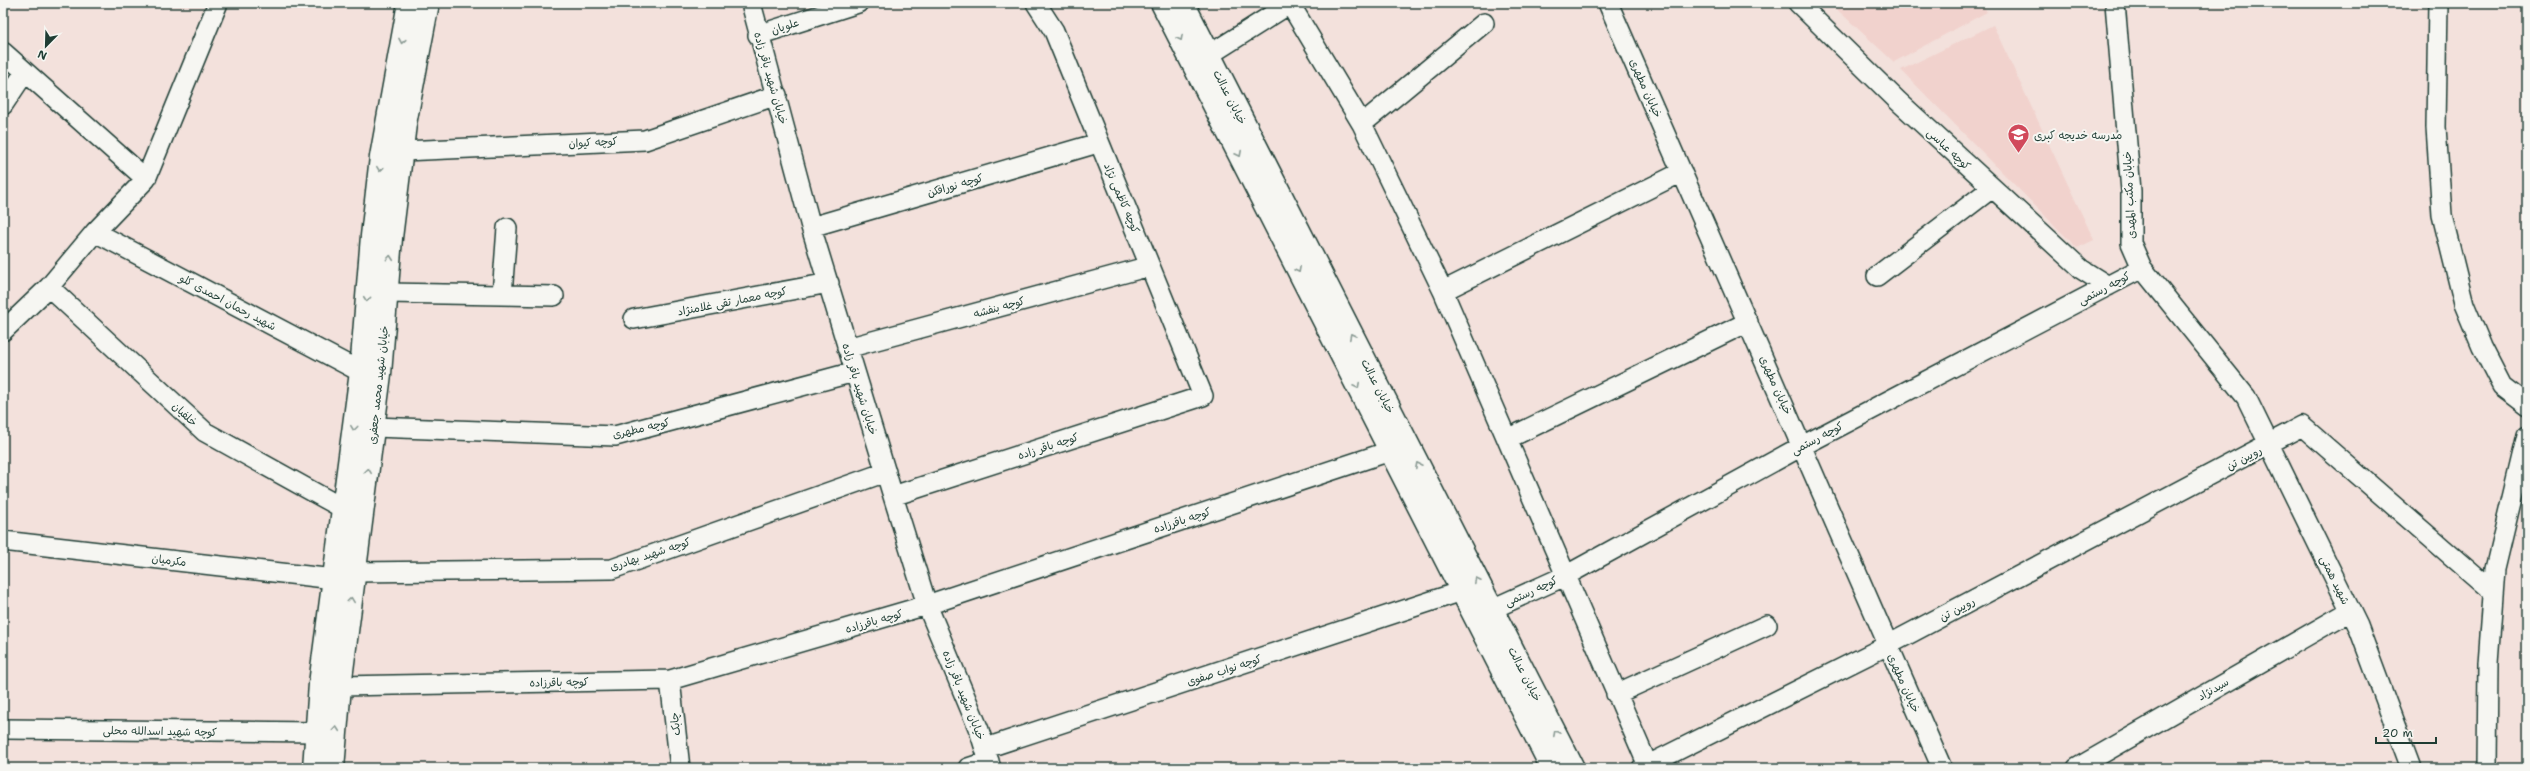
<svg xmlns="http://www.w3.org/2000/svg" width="2530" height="771" viewBox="0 0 2530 771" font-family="'Shantell Sans','Playpen Sans Arabic',sans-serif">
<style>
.built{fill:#f1d2cd}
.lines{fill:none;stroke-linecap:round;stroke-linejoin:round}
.minor-casing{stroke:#1f3d34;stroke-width:22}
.tertiary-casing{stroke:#1f3d34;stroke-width:25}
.secondary-casing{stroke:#1f3d34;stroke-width:25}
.minor{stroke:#f6f6f2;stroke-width:19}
.tertiary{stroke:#f6f6f2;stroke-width:22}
.secondary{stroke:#f6f6f2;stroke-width:22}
.oneway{stroke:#8a9a93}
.labels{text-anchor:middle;stroke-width:4;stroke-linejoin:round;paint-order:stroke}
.street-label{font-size:11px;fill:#1f3d34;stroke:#f6f6f2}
.poi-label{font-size:11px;fill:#1f3d34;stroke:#f6f6f2;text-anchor:start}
</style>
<rect width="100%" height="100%" fill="#f3e1dc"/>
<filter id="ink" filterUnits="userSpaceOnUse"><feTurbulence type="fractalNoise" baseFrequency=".025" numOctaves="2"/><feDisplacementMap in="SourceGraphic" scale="8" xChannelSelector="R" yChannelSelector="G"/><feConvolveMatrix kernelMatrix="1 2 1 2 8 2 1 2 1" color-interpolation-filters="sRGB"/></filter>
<g filter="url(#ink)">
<path class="built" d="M1830 3H1982L1987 12 1894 62Z
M1993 25 2094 240 2077 248 1901 70Z"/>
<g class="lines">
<defs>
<path id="minor" d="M751 3 811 227 893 496 927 605 979 730 991 768
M1608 3 1942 768
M1798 3 1898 101 2081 269 2108 286
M2115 3 2131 191V243L2142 268 2246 397 2358 626 2411 768
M2438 3 2436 127 2442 215 2464 304 2482 347 2502 386 2527 405
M1290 4 1362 124 1443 291 1649 768
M758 35 858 3
M3 52 146 179
M1209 55 1291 3
M3 105 25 72
M1362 124 1484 23
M403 151 645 140 777 95
M811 227 1098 143
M95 232 361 372
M1877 276 1992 188
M49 287 205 432 344 509
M1443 291 1682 172
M387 293 554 296
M502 295 507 228
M634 319 829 283
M3 331 49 287 95 232 146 179 218 3
M847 348 1150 266
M374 427 615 436 854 372
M1507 439 1748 322
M893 496 1203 396 1054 31 1036 3
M3 541 334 579
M355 572 612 569 886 472
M1492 609 1565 576 1802 446 2142 268
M670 680 680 768
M340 686 670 680 927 605 1390 451
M1616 694 1767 625
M3 729 316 732
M986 748 1462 591
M968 768 989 761
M1642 768 1888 645 2302 426 2493 592
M2077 768 2350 611
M2487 768 2488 663 2495 569 2527 435"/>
<path id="tertiary" d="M314 768 320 684 361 372 372 236 381 157 409 3
M333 768 340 686 380 374 391 238 405 124 428 3"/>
<path id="secondary" d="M1162 3 1552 768
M1183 3 1573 768"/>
</defs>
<use href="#minor" class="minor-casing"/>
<use href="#tertiary" class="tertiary-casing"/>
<use href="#secondary" class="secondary-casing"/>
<use href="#minor" class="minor"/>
<use href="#tertiary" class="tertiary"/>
<use href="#secondary" class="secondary"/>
</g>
<defs><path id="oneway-chevron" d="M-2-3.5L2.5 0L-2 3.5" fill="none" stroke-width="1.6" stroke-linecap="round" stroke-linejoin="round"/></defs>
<g class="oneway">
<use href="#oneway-chevron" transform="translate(1180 38) rotate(63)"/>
<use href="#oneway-chevron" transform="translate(402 41) rotate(100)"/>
<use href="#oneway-chevron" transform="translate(1239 154) rotate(63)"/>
<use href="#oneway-chevron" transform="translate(380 169) rotate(97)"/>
<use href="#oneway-chevron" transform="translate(390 258) rotate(-85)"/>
<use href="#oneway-chevron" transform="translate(1298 270) rotate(63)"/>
<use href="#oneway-chevron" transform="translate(367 299) rotate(95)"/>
<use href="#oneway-chevron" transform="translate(1352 336) rotate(-117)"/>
<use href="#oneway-chevron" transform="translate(1357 386) rotate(63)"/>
<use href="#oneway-chevron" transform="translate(354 428) rotate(97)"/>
<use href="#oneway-chevron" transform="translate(1418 465) rotate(-117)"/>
<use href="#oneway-chevron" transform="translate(368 471) rotate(-83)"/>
<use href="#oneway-chevron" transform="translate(1477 580) rotate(-117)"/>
<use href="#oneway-chevron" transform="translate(351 600) rotate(-82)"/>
<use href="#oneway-chevron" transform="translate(336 729) rotate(-85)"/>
<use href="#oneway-chevron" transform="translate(1556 733) rotate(-117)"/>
</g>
</g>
<defs>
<symbol id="school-pin" viewBox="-11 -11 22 30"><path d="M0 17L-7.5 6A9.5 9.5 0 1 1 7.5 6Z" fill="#d1495b" stroke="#f6f6f2"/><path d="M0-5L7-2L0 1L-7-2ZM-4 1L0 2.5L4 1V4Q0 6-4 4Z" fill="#fff"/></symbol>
</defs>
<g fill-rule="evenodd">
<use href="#school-pin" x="2006" y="122" width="25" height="34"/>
</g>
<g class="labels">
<g class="street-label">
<text transform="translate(785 26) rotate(-18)" y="4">علویان</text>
<text transform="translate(771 78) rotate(74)" y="4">خیابان شهید باقر زاده</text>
<text transform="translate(1646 88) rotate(66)" y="4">خیابان مطهری</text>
<text transform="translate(1230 97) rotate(63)" y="4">خیابان عدالت</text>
<text transform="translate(593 142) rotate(-3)" y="4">کوچه کیوان</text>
<text transform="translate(1949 149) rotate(43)" y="4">کوچه عباسی</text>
<text transform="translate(955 185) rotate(-16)" y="4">کوچه نورافکن</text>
<text transform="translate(2129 195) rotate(-93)" y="4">خیابان مکتب المهدی</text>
<text transform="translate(1122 198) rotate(67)" y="4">کوچه کاظمی نژاد</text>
<text transform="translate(2104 288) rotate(-28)" y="4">کوچه رستمی</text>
<text transform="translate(732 301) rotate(-11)" y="4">کوچه معمار تقی غلامنژاد</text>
<text transform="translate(228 302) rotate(28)" y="4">شهید رحمان احمدی کلو</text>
<text transform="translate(999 307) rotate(-15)" y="4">کوچه بنفشه</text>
<text transform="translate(378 385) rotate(-84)" y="4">خیابان شهید محمد جعفری</text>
<text transform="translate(1776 385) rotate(66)" y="4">خیابان مطهری</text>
<text transform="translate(1378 386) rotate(63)" y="4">خیابان عدالت</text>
<text transform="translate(860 389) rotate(73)" y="4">خیابان شهید باقر زاده</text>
<text transform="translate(185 414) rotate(43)" y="4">خلفیان</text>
<text transform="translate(641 428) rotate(-13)" y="4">کوچه مطهری</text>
<text transform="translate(1817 438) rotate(-28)" y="4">کوچه رستمی</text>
<text transform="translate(1048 446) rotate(-18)" y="4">کوچه باقر زاده</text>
<text transform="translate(2244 458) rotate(-28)" y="4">رویین تن</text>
<text transform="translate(1182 520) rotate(-18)" y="4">کوچه باقرزاده</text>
<text transform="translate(650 554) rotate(-18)" y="4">کوچه شهید بهادری</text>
<text transform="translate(169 560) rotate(7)" y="4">مکرمیان</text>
<text transform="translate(2335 580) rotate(64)" y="4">شهید همتی</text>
<text transform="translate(1531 591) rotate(-25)" y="4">کوچه رستمی</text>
<text transform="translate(1957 609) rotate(-28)" y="4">رویین تن</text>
<text transform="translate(874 621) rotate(-16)" y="4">کوچه باقرزاده</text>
<text transform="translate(1224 670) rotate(-18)" y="4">کوچه نواب صفوی</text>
<text transform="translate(1525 674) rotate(63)" y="4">خیابان عدالت</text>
<text transform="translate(559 682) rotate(-1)" y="4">کوچه باقرزاده</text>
<text transform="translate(1904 683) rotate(66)" y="4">خیابان مطهری</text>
<text transform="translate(2213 689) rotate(-30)" y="4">سیدنژاد</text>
<text transform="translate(964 695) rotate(68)" y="4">خیابان شهید باقر زاده</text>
<text transform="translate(675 724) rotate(-96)" y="4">چابک</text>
<text transform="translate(160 731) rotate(1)" y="4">کوچه شهید اسدالله محلی</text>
</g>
<g class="poi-label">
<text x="2034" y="139">مدرسه خدیجه کبری</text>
</g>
</g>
<rect width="2530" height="771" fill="none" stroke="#f6f6f2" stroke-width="16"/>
<rect x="8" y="8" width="2514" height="755" fill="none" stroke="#1f3d34" stroke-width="1.5" filter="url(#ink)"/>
<g transform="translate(46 46) rotate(203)" stroke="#f6f6f2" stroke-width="3" paint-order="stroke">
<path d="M0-3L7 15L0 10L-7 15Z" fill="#1f3d34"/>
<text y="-6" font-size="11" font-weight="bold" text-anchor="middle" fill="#1f3d34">N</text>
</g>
<path d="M2376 737v6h60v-6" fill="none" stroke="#1f3d34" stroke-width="2"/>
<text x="2382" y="737" font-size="12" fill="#1f3d34" stroke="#f6f6f2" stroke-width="3" paint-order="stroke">20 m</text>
</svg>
